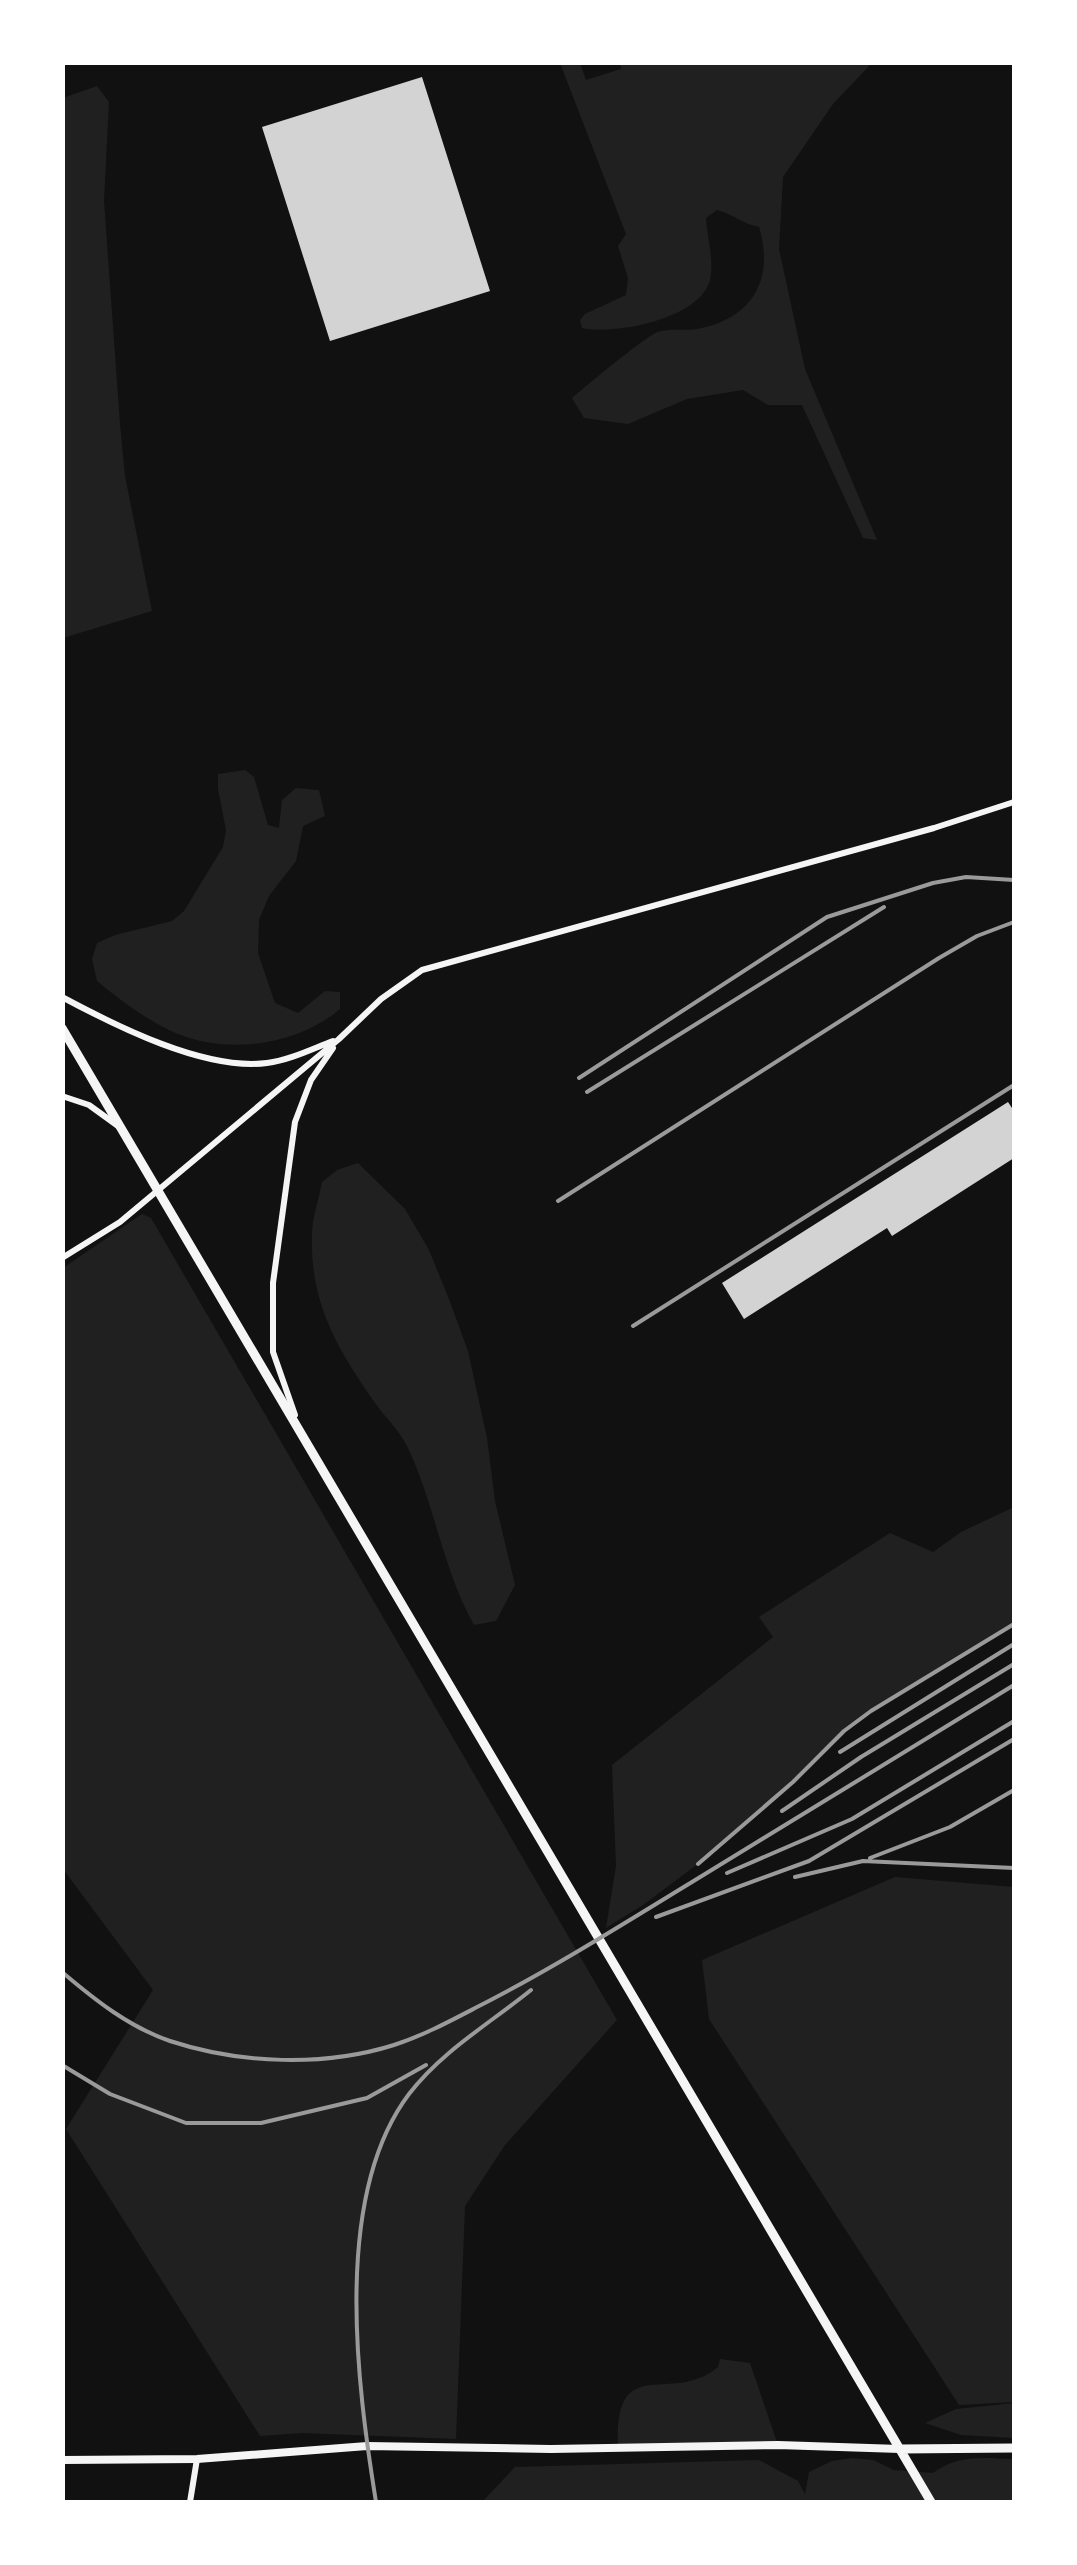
<svg xmlns="http://www.w3.org/2000/svg" width="1077" height="2565" viewBox="0 0 1077 2565" font-family="'PT Sans Narrow',sans-serif">
<style>
.green{fill:#202020}
.building{fill:#d3d3d3}
.lines{fill:none;stroke-linecap:round;stroke-linejoin:round}
.minor{stroke:#f5f5f5;stroke-width:6}
.tertiary{stroke:#f5f5f5;stroke-width:8}
.primary{stroke:#f5f5f5;stroke-width:9}
.rail{stroke:#9a9a9a;stroke-width:4}
</style>
<rect width="100%" height="100%" fill="#111"/>
<path class="green" d="M560 63H580L586 80 621 69 620 63H872L833 104 783 177 779 249 805 369 877 540 863 538 802 405H768L743 390 687 399 628 424 584 418 572 398C585 387 647 335 658 332 670 328 684 331 697 329 752 319 775 280 759 227 743 224 733 214 717 210L706 218C707 236 713 256 711 274 708 318 617 335 582 328L580 320 585 314 626 295 628 278 618 246 626 234Z
M97 86 109 102 104 201 120 424 125 476 152 611 63 638V98Z
M245 770 254 777 268 825 279 828 282 800 296 788 319 790 325 816 303 826 296 861 269 896 259 920 258 953 275 1003 298 1013 325 991 340 992V1009C295 1047 222 1056 169 1030 144 1018 119 999 97 981L92 959 97 943 115 935 172 921 184 911 223 847 226 830 218 789V774Z
M358 1163 405 1209 429 1250 449 1299 468 1351 487 1438 495 1501 515 1585 496 1621 474 1625C442 1568 435 1504 407 1446 399 1430 385 1417 375 1403 337 1348 310 1304 312 1235 312 1218 319 1199 322 1182L337 1170Z
M142 1214 151 1218 617 2020 505 2145 465 2206 456 2439 303 2433 260 2436 66 2129 153 1990 63 1869V1268Z
M1014 1507V1623L871 1711 817 1755 793 1782 714 1852 643 1905 606 1928 616 1866 612 1765 773 1637 759 1617 890 1533 933 1552 961 1532Z
M895 1877 1014 1887V2402L959 2405 709 2019 702 1960Z
M720 2359 750 2363 778 2445 618 2448C614 2349 670 2407 718 2367Z
M1014 2403V2438L961 2435 925 2423 956 2409Z
M852 2458 873 2460 894 2470 933 2473C958 2454 985 2458 1014 2459V2502H482L515 2467 759 2460 798 2481 805 2494 809 2472 832 2461Z"/>
<path class="building" d="M422 77 490 291 330 341 262 127Z
M1008 1102 1014 1111V1158L892 1236 887 1228 744 1319 722 1283Z"/>
<g class="lines">
<path class="minor" d="M62 997C116 1026 205 1071 267 1063 290 1060 312 1049 333 1041
M62 1096 89 1105 118 1126
M62 1258 120 1222 339 1039 381 999 422 970 934 828 1014 802
M295 1415 273 1352V1283L295 1122 311 1080 333 1048
M190 2502 197 2459"/>
<path class="tertiary" d="M62 2460 197 2459 367 2446 551 2449 778 2445 900 2449"/>
<path class="primary" d="M62 1028 931 2502
M900 2449 1014 2448"/>
<path class="rail" d="M579 1078 827 917 933 883 966 877 1014 880
M587 1092 884 907
M558 1201 939 958 977 936 1014 922
M633 1326 1014 1085
M840 1752 1014 1644
M782 1811 861 1757 1014 1664
M870 1858 950 1827 1014 1790
M698 1864 793 1782 844 1731 871 1711 1014 1624
M727 1873 852 1819 1014 1721
M795 1877 863 1861 1014 1868
M656 1917 809 1861 1014 1739
M62 1972C95 2000 129 2027 170 2041 240 2064 324 2067 394 2045 425 2035 454 2019 483 2004 555 1967 623 1924 692 1882 799 1816 907 1751 1014 1685
M62 2065 110 2094 186 2123H261L367 2098 426 2065
M376 2502C357 2384 332 2196 409 2094 442 2051 489 2024 531 1990"/>
</g>
<rect width="1077" height="2565" fill="none" stroke="#ffffff" stroke-width="130"/>
</svg>
